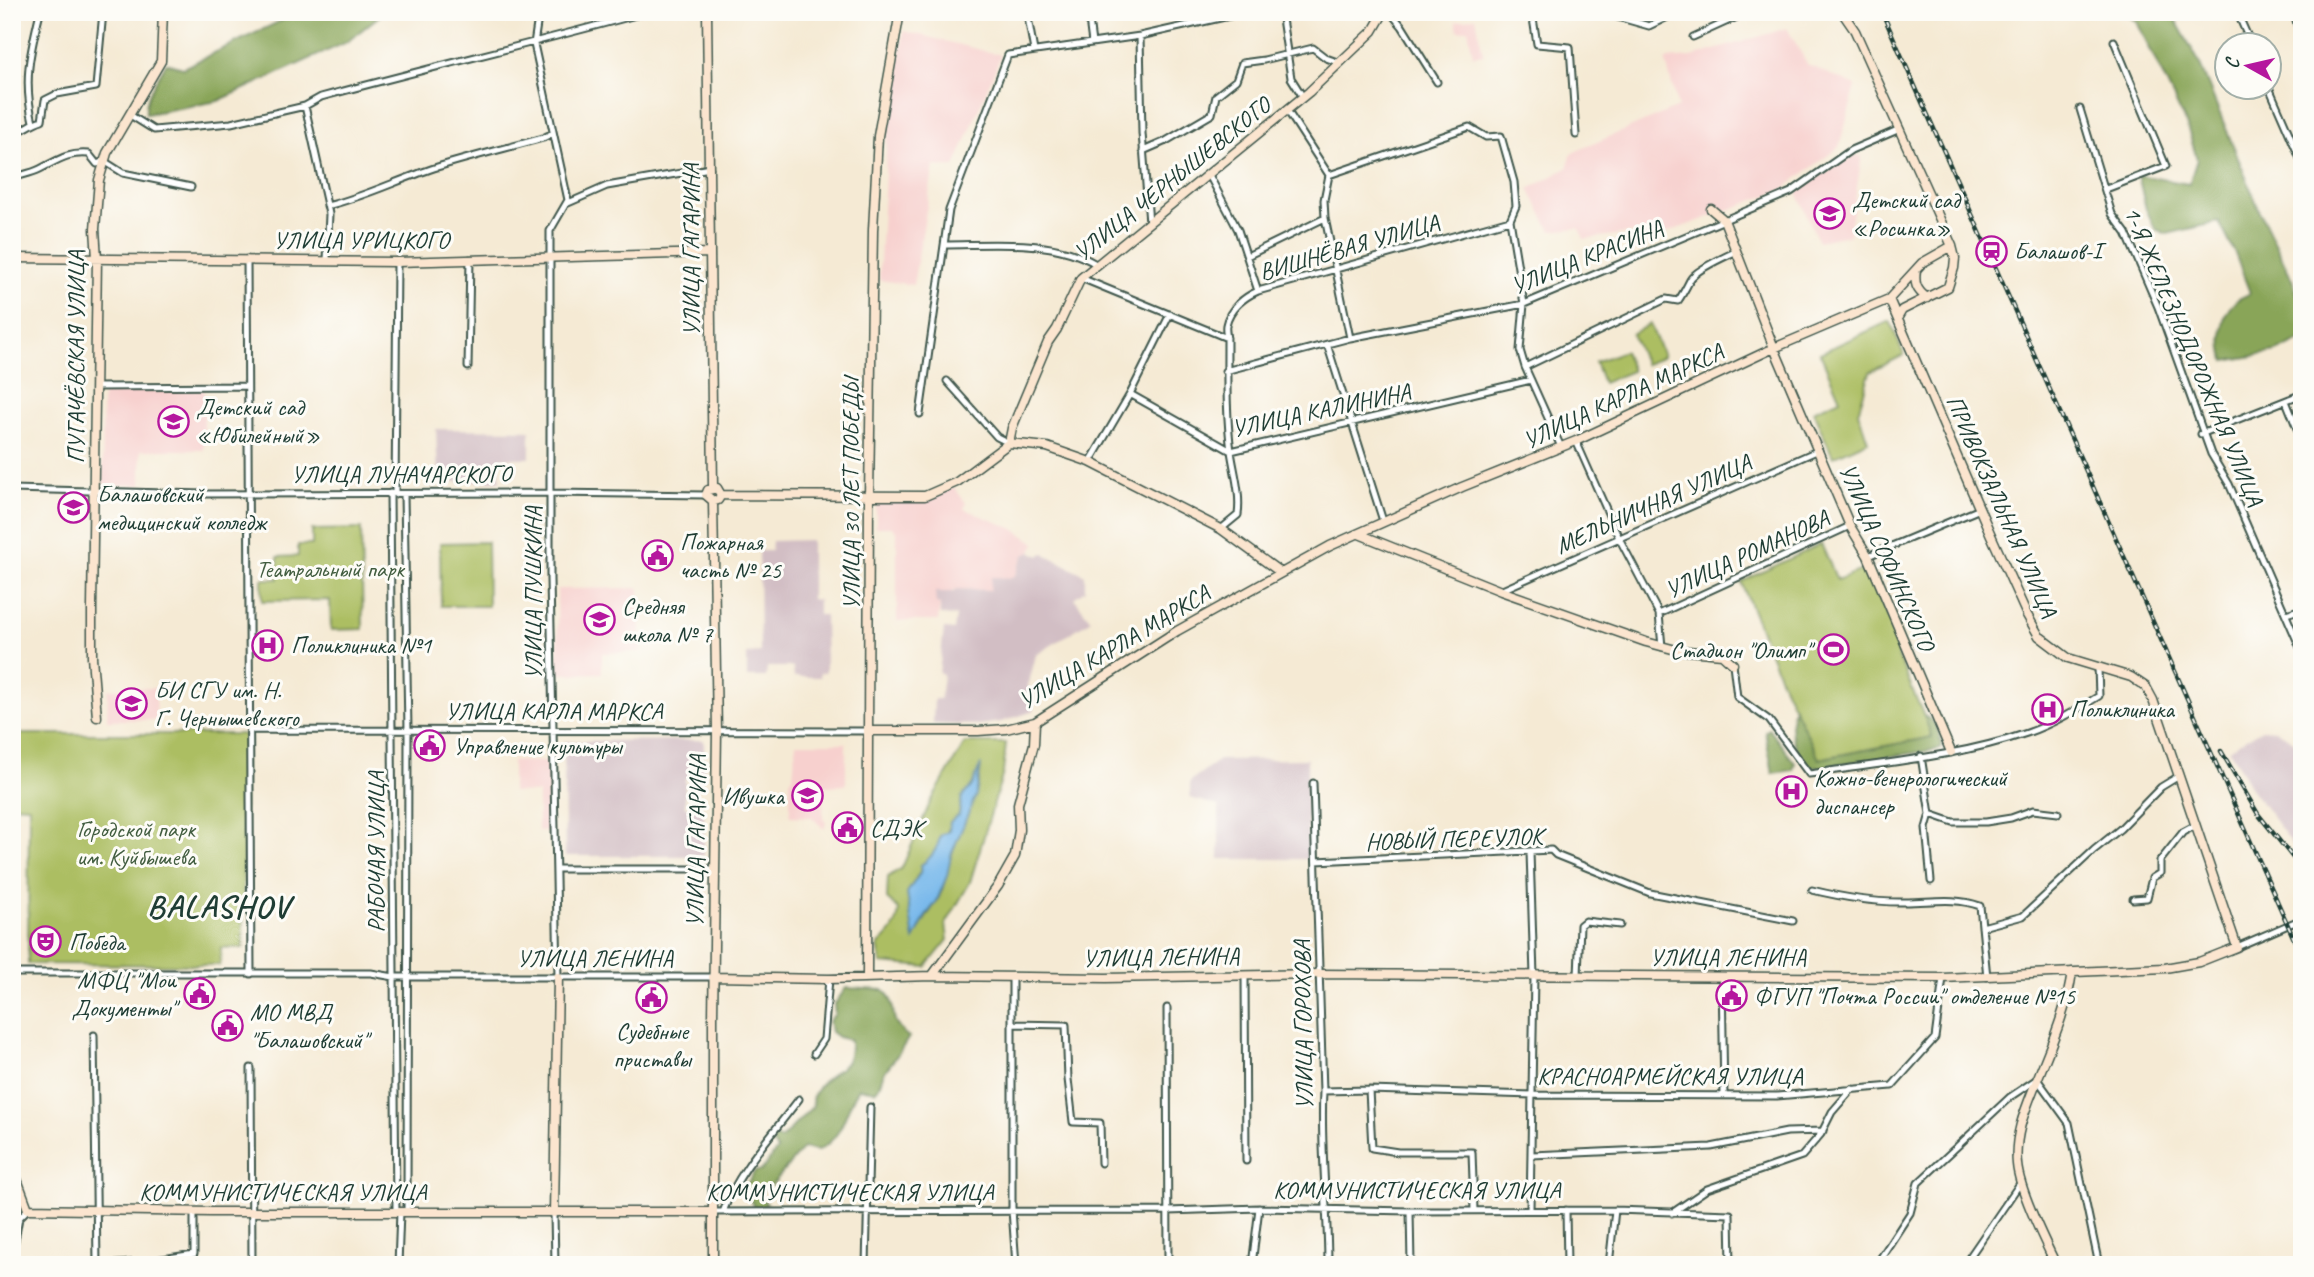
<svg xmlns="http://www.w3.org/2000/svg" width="2314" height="1277" viewBox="0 0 2314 1277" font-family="Caveat,sans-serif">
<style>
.built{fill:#f7d0ce}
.industrial{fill:#d2bec4}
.green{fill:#acbe62;stroke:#667e4b;stroke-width:2;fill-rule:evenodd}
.forest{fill:#89a558;stroke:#547146;stroke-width:2}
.water{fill:#77b8eb;stroke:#4b7a90;stroke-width:2}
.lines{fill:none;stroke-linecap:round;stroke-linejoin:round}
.street-casing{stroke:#3f574c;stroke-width:9}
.secondary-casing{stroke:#3f574c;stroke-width:11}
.street{stroke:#fff;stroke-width:5}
.secondary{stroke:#fbe5cf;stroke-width:8}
.rail-casing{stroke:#1f3d34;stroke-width:4.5}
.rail{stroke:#fdfcf7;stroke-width:2;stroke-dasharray:5;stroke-linecap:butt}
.labels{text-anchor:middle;stroke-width:6;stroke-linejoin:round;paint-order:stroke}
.street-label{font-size:24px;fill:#1f3d34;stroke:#fdfcf7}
.poi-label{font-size:24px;fill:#1f3d34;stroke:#fdfcf7;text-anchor:start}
.park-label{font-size:24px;fill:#425d40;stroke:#fdfcf7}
.district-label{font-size:32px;font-weight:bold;letter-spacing:2px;fill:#1f3d34;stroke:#fdfcf7}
</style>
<rect width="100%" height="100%" fill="#fdfcf7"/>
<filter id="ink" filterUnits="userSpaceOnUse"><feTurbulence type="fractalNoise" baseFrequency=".0143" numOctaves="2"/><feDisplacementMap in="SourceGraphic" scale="14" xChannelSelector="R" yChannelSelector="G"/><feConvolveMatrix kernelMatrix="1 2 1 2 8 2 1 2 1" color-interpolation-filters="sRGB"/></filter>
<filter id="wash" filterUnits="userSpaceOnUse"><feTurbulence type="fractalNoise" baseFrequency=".00686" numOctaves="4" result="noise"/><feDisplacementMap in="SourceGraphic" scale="28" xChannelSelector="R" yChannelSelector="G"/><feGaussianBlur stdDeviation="1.57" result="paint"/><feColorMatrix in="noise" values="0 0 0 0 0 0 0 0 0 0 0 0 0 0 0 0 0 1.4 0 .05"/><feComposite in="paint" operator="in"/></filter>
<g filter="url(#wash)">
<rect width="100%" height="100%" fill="#f5ead4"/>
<path class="built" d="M1476 17 1483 54 1473 56 1468 29 1458 31 1456 21Z
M1787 28 1808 65 1856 86 1839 147 1782 190 1650 239 1630 233 1584 239 1579 228 1551 231 1529 189 1567 168 1572 153 1678 107 1665 59 1692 57Z
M904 31 1001 55 955 167 934 166 913 285 879 280 887 139Z
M1849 155 1862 156 1849 235 1818 241 1797 192Z
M204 390V450H141V485H103L102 391Z
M953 486 966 503 964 509 1012 528 1036 543 1031 552 1024 555 1015 575 990 590 956 589 940 604 938 621H897V533L892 527H876V500L926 499Z
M640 588 641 652 602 653V673L558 674 557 589Z
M156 688V720H107L108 689Z
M796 743H846V785L824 786 823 818 826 822 824 829 812 817 790 816V781L793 777Z
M512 761 551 762 550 831H538V793L512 792Z"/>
<path class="industrial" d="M436 429 530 430V458H500V481L438 482Z
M811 540V599L818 600V615H825L826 672 820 673V677H794L793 667H767L766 677H747V654L760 653 759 551H771L772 541Z
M1031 552 1040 556 1043 553 1085 575V590L1074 598 1091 620 1036 655 1028 686 1034 711 1001 722 979 725 933 724 934 699H940L943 675 939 673 944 629 954 630 956 616 940 615V604L936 603 935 592H955L956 589 990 590 991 577 1010 578 1015 575 1024 555Z
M2262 729 2276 730 2295 742 2302 759V857L2253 791 2229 749Z
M704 740V777L685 778V807H704V856H565L564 741Z
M1307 759 1308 859H1219V806L1190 798V781L1219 760Z"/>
<path class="green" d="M1890 321 1904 355 1870 372 1858 412 1868 441 1833 457 1813 411 1840 399 1820 353Z
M1650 324 1663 356 1645 365 1632 334Z
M1624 351 1632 371 1603 383 1595 362Z
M361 529 363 629 331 630 330 600 262 601V579H278V557L298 556V545H312V530Z
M487 542 488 606H441L440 543Z
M1821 544 1837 580 1867 568 1901 647 1897 654 1933 737 1818 759 1783 685 1741 582Z
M12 734H244L243 948H221L220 965 28 964 29 806 12 805Z
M965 743H1006L1003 773 970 882 946 924 948 940 926 967 881 963 878 945C889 935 898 926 899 910L887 899 888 877 902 868 930 803ZM981 766C979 797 962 824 952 854 946 869 946 887 937 901 929 913 921 925 914 938L907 893 920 872 921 865C932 857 949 836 950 822L959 815 962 797 972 786Z"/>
<path class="forest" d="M299 12H384L347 42 218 101 146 114C144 94 158 80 166 63L183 68Z
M2123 12H2171L2198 60 2260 212 2293 281 2302 308V340L2276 352 2225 361C2221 343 2219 315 2235 302 2239 298 2246 296 2250 293L2234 251 2219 222 2167 234 2155 229 2146 209 2138 175 2189 184 2197 159 2187 126 2137 22Z
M1794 707 1819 759 1932 737 1924 716C1936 720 1941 735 1941 747L1940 749 1812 768C1793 756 1787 728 1794 707Z
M1769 729 1795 763 1793 770 1773 773 1765 732Z
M846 988 884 990C901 1007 884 1020 909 1037 902 1049 894 1060 885 1071 880 1078 882 1085 875 1091L859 1088C842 1114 847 1133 818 1151L803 1148 772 1185 762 1189V1198L767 1204 761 1209 754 1208 750 1199 743 1190 755 1171H761L777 1150 772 1142 774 1137 781 1139 813 1106 812 1099C815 1094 817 1088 821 1084 837 1065 851 1073 850 1040L838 1037 831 1032 829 1021 835 1014 834 1005Z"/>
<path class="water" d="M981 764 976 795 951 855 947 876 936 903 927 914 914 940 907 893 920 873 921 865C931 858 938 849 940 836L949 831 950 822 959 815 962 797 972 786Z"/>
</g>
<g filter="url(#ink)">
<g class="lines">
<defs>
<path id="street" d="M536 12 537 24 534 44 568 200 550 231V579L558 977
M1027 12 1034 51
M1088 12 1092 43
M1197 12 1199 23
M1281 12 1291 78 1303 97
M1390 12 1402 26 1437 82
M1532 12 1537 44 1570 47 1576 135
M1612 12 1614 16 1649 26 1678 12
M2237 12 2252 46
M2294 12 2302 45
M1140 36 1142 133 1149 223
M1693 37 1748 12
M2268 85 2302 163
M305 106 329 214 327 260
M2080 109 2112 214 2126 233 2133 249 2158 307 2211 454 2229 484 2302 652
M1287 110 1329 175 1324 200 1325 218 1350 338
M130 115 154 130 231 123 305 106 321 97C429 68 538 42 647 12
M33 122C23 81 30 53 40 12
M12 134C24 131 31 123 42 120L45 100 57 94 96 87 103 12
M1143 151 1166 141 1212 114 1216 96 1236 80 1242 63 1264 60 1313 48 1326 58 1340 63
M1209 175 1238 230 1258 291
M1329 175 1469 127 1486 137 1501 136 1514 182 1516 206 1510 220 1524 304 1520 350 1525 367 1561 447
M12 178C21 175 32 173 40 169 58 160 68 152 89 154L97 164 104 161 123 173 191 187
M2106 189 2166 166 2114 41
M566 204 607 186 710 168
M327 206C364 197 398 180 434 168 469 157 507 148 543 138L553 133
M944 245C993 245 1052 238 1096 264
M1247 256 1325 218
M247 259 251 974
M1081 278 1227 338
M1327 344 1383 521
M468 367 470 259
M1525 367 1666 299 1678 301C1683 294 1686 288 1690 280 1695 270 1724 257 1735 252
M1225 371 1350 338 1524 304 1791 192 1851 150 1900 129
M947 381 997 437 1009 443
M96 387 247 386
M1130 394 1231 451 1531 380
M2286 401 2302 441
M920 414 949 210 1008 55 1140 36 1247 12
M2201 434 2302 394
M1576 441 1619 538 1659 614 1662 647
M1090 462 1130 394 1170 314
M12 489 204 494 552 493 706 495
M390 493 396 1211
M395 494 397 262
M404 494 408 730 407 1211
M1221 529 1238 515C1241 493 1234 472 1231 451 1226 414 1227 378 1227 341 1227 336 1225 330 1226 325 1229 309 1244 297 1258 291L1510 220
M1868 556 1980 509
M1502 590 1819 450
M1659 614 1850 526
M2286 614 2302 609
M1733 664 1737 697 1769 720 1809 774C1881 763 1958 757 2027 733 2053 724 2076 710 2099 696L2098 668
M251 730 869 731
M1921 756 1930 814
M1313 783 1323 1091C1320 1149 1328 1207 1328 1265
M1530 852 1534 976 1530 1210
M1316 861 1551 850 1556 855 1650 893 1793 921
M557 869H715
M1931 881 1926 828 1930 814 1953 822H1986L2011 818 2033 810 2058 813
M1812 890C1841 897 1869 902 1899 902 1928 903 1952 896 1980 906L1987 977
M2133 899 2147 898 2152 878 2160 873V861L2183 832 2196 825
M1982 927 2023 916 2094 850 2120 829 2161 787 2179 776
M2237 947 2302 919
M12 973H371L394 977H713
M1245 975 1246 1161
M1578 976 1580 925 1585 921 1620 925
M1722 977 1724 1096
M1012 978V1210L1016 1265
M1167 1008 1168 1265
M1012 1024 1066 1025 1068 1079 1073 1122 1100 1123 1101 1163
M94 1035 97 1265
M814 1054 824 1039 829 979
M251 1068 252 1265
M1369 1090 1372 1148 1398 1152H1472L1474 1210
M1323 1091 1369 1090 1533 1095 1777 1096 1892 1086 1935 1038 1943 978
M1532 1155 1711 1147 1787 1132 1823 1131
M1566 1210 1567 1265
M1410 1211 1411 1265
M712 1212 1168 1211 1259 1208 1410 1211 1615 1210 1730 1214 1731 1265
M723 1212C739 1169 772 1135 799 1099
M554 1213 555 1265
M1672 1213 1707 1189 1802 1156 1821 1134 1832 1112 1852 1089
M12 1257 19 1218 28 1209
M106 1265 143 1262 194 1254V1212
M398 1265 400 1212
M866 1265 870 1107
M1252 1265 1259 1208
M1609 1265 1615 1210
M1876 1265 1910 1213 1918 1183 2010 1097 2037 1079 2069 1123 2099 1265
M1964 1265 2021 1182
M2044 1265 2051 1255"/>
<path id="secondary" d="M707 12 713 487
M1842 12 1855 31 1952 246 1955 258 1954 268 1948 287 1902 310 1898 317
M1711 209 1724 220 1774 348 1850 526 1868 556 1951 752
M12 258 397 262 709 253
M1916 270C1914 283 1916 290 1927 298
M1009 443 1012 428 1048 342 1057 329 1081 278 1309 92 1373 31 1384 12
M721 495 925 496 957 482 1009 443 1047 447 1090 462 1221 529 1280 572
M1359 534 1501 591 1646 642 1676 650 1722 654 1733 664
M97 717 92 657V608L97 258 95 229 99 180 107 153 161 61 163 12
M869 731H978L1006 729 1035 722 1177 631 1330 546 1462 487 1576 441 1774 348 1889 299 1922 263 1952 246
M932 976 998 886 1015 856 1019 830 1018 804 1034 744 1035 722
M713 977 829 979 932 976 1106 978 1319 974 1943 978 2165 968 2199 962 2237 947 2153 700 2146 687 2131 677 2068 658 2039 636 2027 615 1990 533 1889 299
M867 978 869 497 873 230 878 136 900 12
M12 1166 28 1209 211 1212H712
M554 1213 558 977
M713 1265V1018L717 731 713 501 706 495 708 490 717 488 721 495 718 500 713 501
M2056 1265C2044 1240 2019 1189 2017 1164 2014 1134 2026 1108 2037 1080 2051 1045 2067 1010 2072 972"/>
</defs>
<use href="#street" class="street-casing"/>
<use href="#secondary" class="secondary-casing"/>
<use href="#street" class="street"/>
<use href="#secondary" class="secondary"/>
<defs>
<path id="rail" d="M1882 12 2302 957
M2221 751 2258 814 2302 869"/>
</defs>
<use href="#rail" class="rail-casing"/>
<use href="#rail" class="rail"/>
</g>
</g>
<defs>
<symbol id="school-ring" viewBox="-11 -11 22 22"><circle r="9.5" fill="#fdfcf7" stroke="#b5179e" stroke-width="1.5"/><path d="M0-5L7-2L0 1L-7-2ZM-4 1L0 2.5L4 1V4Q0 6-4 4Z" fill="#b5179e"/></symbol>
<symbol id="station-ring" viewBox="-11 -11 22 22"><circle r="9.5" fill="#fdfcf7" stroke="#b5179e" stroke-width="1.5"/><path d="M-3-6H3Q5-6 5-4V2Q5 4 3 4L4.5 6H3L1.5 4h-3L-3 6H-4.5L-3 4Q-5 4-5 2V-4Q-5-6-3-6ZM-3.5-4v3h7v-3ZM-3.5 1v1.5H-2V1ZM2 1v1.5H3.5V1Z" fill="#b5179e"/></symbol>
<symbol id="university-ring" viewBox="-11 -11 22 22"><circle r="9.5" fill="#fdfcf7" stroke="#b5179e" stroke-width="1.5"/><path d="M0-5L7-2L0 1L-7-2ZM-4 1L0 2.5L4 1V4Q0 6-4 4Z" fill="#b5179e"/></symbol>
<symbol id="civic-ring" viewBox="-11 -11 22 22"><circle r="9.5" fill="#fdfcf7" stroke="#b5179e" stroke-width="1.5"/><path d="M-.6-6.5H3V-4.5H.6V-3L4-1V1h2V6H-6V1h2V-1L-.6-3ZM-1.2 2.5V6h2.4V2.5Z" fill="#b5179e"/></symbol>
<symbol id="hospital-ring" viewBox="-11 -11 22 22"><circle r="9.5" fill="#fdfcf7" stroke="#b5179e" stroke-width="1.5"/><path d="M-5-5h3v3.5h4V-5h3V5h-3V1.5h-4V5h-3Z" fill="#b5179e"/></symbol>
<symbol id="stadium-ring" viewBox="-11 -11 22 22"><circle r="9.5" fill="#fdfcf7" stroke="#b5179e" stroke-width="1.5"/><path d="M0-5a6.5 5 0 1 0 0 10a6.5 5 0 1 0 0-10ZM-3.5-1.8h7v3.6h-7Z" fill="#b5179e"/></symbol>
<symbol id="theatre-ring" viewBox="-11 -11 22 22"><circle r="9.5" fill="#fdfcf7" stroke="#b5179e" stroke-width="1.5"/><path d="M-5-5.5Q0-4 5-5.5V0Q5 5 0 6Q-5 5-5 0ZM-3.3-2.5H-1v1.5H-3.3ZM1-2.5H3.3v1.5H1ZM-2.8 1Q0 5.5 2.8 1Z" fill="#b5179e"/></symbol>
</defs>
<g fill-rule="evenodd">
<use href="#school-ring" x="1812" y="196" width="35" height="35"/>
<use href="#station-ring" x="1974" y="234" width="35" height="35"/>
<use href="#school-ring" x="156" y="404" width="35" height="35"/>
<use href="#university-ring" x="56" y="490" width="35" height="35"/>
<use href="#civic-ring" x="640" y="538" width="35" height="35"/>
<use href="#school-ring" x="582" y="602" width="35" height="35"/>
<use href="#hospital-ring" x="250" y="628" width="35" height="35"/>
<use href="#stadium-ring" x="1816" y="632" width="35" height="35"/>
<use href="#university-ring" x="114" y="686" width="35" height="35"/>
<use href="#hospital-ring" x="2030" y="692" width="35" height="35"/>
<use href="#civic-ring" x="412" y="728" width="35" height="35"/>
<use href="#hospital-ring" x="1774" y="774" width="35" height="35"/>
<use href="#school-ring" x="790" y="778" width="35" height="35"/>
<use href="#civic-ring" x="830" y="810" width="35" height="35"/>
<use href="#theatre-ring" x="28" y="924" width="35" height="35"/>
<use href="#civic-ring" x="182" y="976" width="35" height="35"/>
<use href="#civic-ring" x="1714" y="978" width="35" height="35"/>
<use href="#civic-ring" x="634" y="980" width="35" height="35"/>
<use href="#civic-ring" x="210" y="1008" width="35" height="35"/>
</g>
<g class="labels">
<g class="street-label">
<text transform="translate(1172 179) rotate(-39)" y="8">УЛИЦА ЧЕРНЫШЕВСКОГО</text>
<text x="361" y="248">УЛИЦА УРИЦКОГО</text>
<text transform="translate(1349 247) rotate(-16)" y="8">ВИШНЁВАЯ УЛИЦА</text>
<text transform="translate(691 250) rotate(-90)" y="8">УЛИЦА ГАГАРИНА</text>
<text transform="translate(1587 257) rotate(-22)" y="8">УЛИЦА КРАСИНА</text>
<text transform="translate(2194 356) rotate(67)" y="8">1-Я ЖЕЛЕЗНОДОРОЖНАЯ УЛИЦА</text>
<text transform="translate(76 357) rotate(-90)" y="8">ПУГАЧЁВСКАЯ УЛИЦА</text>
<text transform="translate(1623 396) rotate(-25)" y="8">УЛИЦА КАРЛА МАРКСА</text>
<text transform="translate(1321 410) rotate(-12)" y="8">УЛИЦА КАЛИНИНА</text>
<text x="401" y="482">УЛИЦА ЛУНАЧАРСКОГО</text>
<text transform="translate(851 494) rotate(-90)" y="8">УЛИЦА 30 ЛЕТ ПОБЕДЫ</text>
<text transform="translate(1653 504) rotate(-24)" y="8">МЕЛЬНИЧНАЯ УЛИЦА</text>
<text transform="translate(2002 506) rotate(66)" y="8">ПРИВОКЗАЛЬНАЯ УЛИЦА</text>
<text transform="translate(1747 554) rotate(-25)" y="8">УЛИЦА РОМАНОВА</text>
<text transform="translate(1887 557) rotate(66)" y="8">УЛИЦА СОФИНСКОГО</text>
<text transform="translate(533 593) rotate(-90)" y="8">УЛИЦА ПУШКИНА</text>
<text transform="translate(1114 647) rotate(-31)" y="8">УЛИЦА КАРЛА МАРКСА</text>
<text x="554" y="719">УЛИЦА КАРЛА МАРКСА</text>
<text transform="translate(1454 839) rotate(-2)" y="8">НОВЫЙ ПЕРЕУЛОК</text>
<text transform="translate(696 841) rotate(-89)" y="8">УЛИЦА ГАГАРИНА</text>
<text transform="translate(376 852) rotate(-90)" y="8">РАБОЧАЯ УЛИЦА</text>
<text transform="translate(1161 957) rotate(-1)" y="8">УЛИЦА ЛЕНИНА</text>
<text x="1728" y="965">УЛИЦА ЛЕНИНА</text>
<text x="595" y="966">УЛИЦА ЛЕНИНА</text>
<text transform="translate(1303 1025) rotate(-91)" y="8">УЛИЦА ГОРОХОВА</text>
<text x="1670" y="1084">КРАСНОАРМЕЙСКАЯ УЛИЦА</text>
<text x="1417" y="1198">КОММУНИСТИЧЕСКАЯ УЛИЦА</text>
<text x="283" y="1200">КОММУНИСТИЧЕСКАЯ УЛИЦА</text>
<text x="850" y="1200">КОММУНИСТИЧЕСКАЯ УЛИЦА</text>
</g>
<g class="poi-label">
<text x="1852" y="208">Детский сад<tspan x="1852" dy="28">«Росинка»</tspan></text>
<text x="2014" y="259">Балашов-I</text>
<text x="196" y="415">Детский сад<tspan x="196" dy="28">«Юбилейный»</tspan></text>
<text x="97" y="502">Балашовский<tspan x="97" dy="28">медицинский колледж</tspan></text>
<text x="680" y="550">Пожарная<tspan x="680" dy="28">часть № 25</tspan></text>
<text x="622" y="614">Средняя<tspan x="622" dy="28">школа № 7</tspan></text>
<text x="291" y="653">Поликлиника №1</text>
<text x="1811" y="658" text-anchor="end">Стадион "Олимп"</text>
<text x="155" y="698">БИ СГУ им. Н.<tspan x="155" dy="28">Г. Чернышевского</tspan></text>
<text x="2070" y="717">Поликлиника</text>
<text x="453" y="754">Управление культуры</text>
<text x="1814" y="786">Кожно-венерологический<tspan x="1814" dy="28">диспансер</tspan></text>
<text x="784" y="804" text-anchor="end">Ивушка</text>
<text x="870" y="836">СДЭК</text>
<text x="69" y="950">Победа</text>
<text x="176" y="988" text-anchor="end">МФЦ "Мои<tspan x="176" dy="28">Документы"</tspan></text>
<text x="1754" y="1004">ФГУП "Почта России" отделение №15</text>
<text x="250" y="1020">МО МВД<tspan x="250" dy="28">"Балашовский"</tspan></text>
<text x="652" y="1039" text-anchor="middle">Судебные<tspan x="652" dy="28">приставы</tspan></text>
</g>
<g class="park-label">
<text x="330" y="577">Театральный парк</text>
<text x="136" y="837">Городской парк<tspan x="136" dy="28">им. Куйбышева</tspan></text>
</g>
<g class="district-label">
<text x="219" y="917">BALASHOV</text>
</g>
</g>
<rect width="2314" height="1277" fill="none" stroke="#fdfcf7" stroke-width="42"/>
<g transform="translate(2248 66) rotate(278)"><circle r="33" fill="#fdfcf7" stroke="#a4b0a9" stroke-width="2"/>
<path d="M0-5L12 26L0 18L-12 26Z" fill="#b5179e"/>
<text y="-10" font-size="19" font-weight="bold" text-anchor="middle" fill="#1f3d34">С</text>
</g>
</svg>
